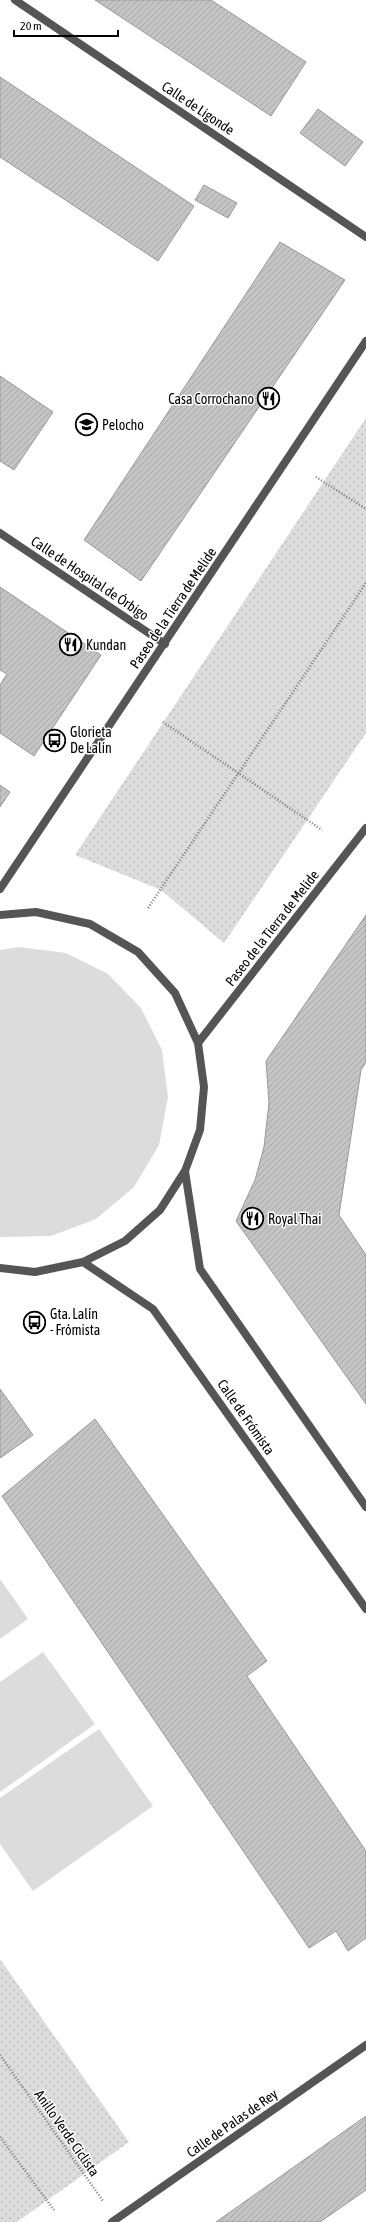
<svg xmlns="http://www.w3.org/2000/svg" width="366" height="2222" viewBox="0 0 366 2222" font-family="'Asap Condensed',sans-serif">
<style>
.green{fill:#dcdcdc}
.park{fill:url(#park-dots)}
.building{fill:url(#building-hatch);stroke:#999}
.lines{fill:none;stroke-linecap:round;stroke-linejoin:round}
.path{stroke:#777;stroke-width:2.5;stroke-dasharray:1 2;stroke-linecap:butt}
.street{stroke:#555;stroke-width:8}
.labels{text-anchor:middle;stroke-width:3;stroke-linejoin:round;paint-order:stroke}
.street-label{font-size:14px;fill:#000;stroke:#fff}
.poi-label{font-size:14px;fill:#000;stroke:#fff;text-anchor:start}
</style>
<defs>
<pattern id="park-dots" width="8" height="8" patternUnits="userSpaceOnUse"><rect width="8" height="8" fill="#dcdcdc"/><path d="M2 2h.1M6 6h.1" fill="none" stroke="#bbb" stroke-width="1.8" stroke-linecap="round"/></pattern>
<pattern id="building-hatch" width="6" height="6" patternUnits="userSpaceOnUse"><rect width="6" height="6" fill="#c4c4c4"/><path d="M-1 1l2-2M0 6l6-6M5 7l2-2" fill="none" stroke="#a7a7a7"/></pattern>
</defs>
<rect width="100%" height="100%" fill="#fff"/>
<path class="green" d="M19 947 66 953 108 974 141 1008 162 1050 168 1097 159 1145 134 1187 96 1219 51 1236 0 1237V950Z
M0 1579 28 1619 0 1639Z
M43 1652 95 1724 0 1792V1682Z
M99 1729 153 1806 33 1891 0 1844V1798Z"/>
<path class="park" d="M366 418V733L224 943 161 890 75 855Z
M0 1959 129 2142 17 2222H0Z"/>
<path class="building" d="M95 0H211L306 62 271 116Z
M0 77 194 206 158 261 0 157Z
M318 109 363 142 345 166 300 133Z
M204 185 237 203 228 218 195 200Z
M280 242 345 280 141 581 84 540Z
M0 376 53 412 14 470 0 461Z
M0 587 101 655 34 756 0 733V685L7 674 0 670Z
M0 785 10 792 0 807Z
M366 915V1062L361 1070 339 1215 366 1255V1404L236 1221 255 1180 264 1147 269 1103 266 1061Z
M0 1389 33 1435 0 1458Z
M95 1419 267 1661 247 1676 366 1851V1938L348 1951 336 1931 309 1948 2 1496Z
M366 2116V2190L320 2222H216Z"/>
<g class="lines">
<path class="path" d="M316 477 366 509
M163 722 322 830
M148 908 366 583
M0 2055 103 2201
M0 2137 54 2210"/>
<path class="street" d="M15 0 366 237
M0 533 165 644
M0 889 366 341
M0 915 36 912 90 924 138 952 175 993 198 1043 204 1087 200 1130 185 1171 160 1210 125 1241 83 1262 35 1272 0 1268
M198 1043 366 828
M185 1171 200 1269 366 1507
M83 1262 153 1309 366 1609
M112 2222 366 2045"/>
</g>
<defs>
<symbol id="restaurant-ring" viewBox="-11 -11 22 22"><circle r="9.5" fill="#fff" stroke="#000" stroke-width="1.5"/><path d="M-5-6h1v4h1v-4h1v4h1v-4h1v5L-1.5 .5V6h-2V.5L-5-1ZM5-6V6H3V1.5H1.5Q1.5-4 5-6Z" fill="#000"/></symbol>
<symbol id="school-ring" viewBox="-11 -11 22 22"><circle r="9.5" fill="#fff" stroke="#000" stroke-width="1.5"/><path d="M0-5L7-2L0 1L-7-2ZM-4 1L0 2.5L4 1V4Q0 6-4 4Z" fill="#000"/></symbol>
<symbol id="bus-ring" viewBox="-11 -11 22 22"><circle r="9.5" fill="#fff" stroke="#000" stroke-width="1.5"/><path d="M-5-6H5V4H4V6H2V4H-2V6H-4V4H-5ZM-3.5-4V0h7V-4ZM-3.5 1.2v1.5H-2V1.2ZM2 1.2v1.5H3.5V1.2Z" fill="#000"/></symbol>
</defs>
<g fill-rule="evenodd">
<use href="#restaurant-ring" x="256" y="386" width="25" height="25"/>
<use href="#school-ring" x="74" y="412" width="25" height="25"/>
<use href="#restaurant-ring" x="58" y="632" width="25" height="25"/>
<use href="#bus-ring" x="42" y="728" width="25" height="25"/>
<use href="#restaurant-ring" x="240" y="1206" width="25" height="25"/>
<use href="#bus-ring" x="22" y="1310" width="25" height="25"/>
</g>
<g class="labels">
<g class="street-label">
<text transform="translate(198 108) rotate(34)" y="5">Calle de Ligonde</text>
<text transform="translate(90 578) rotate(34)" y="5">Calle de Hospital de Órbigo</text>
<text transform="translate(173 608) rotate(-56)" y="5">Paseo de la Tierra de Melide</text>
<text transform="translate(272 928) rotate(-52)" y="5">Paseo de la Tierra de Melide</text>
<text transform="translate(246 1417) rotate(55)" y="5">Calle de Frómista</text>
<text transform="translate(232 2123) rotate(-35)" y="5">Calle de Palas de Rey</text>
<text transform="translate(67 2133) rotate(55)" y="5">Anillo Verde Ciclista</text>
</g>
<g class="poi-label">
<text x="254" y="404" text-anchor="end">Casa Corrochano</text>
<text x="102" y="430">Pelocho</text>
<text x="86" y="650">Kundan</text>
<text x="70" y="737">Glorieta<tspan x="70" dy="16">De Lalín</tspan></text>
<text x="268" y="1224">Royal Thai</text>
<text x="50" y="1319">Gta. Lalín<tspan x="50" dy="16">- Frómista</tspan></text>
</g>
</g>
<path d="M14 30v6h104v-6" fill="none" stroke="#000000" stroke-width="2"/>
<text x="20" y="30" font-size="12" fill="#000000" stroke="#ffffff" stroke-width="3" paint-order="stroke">20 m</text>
</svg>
